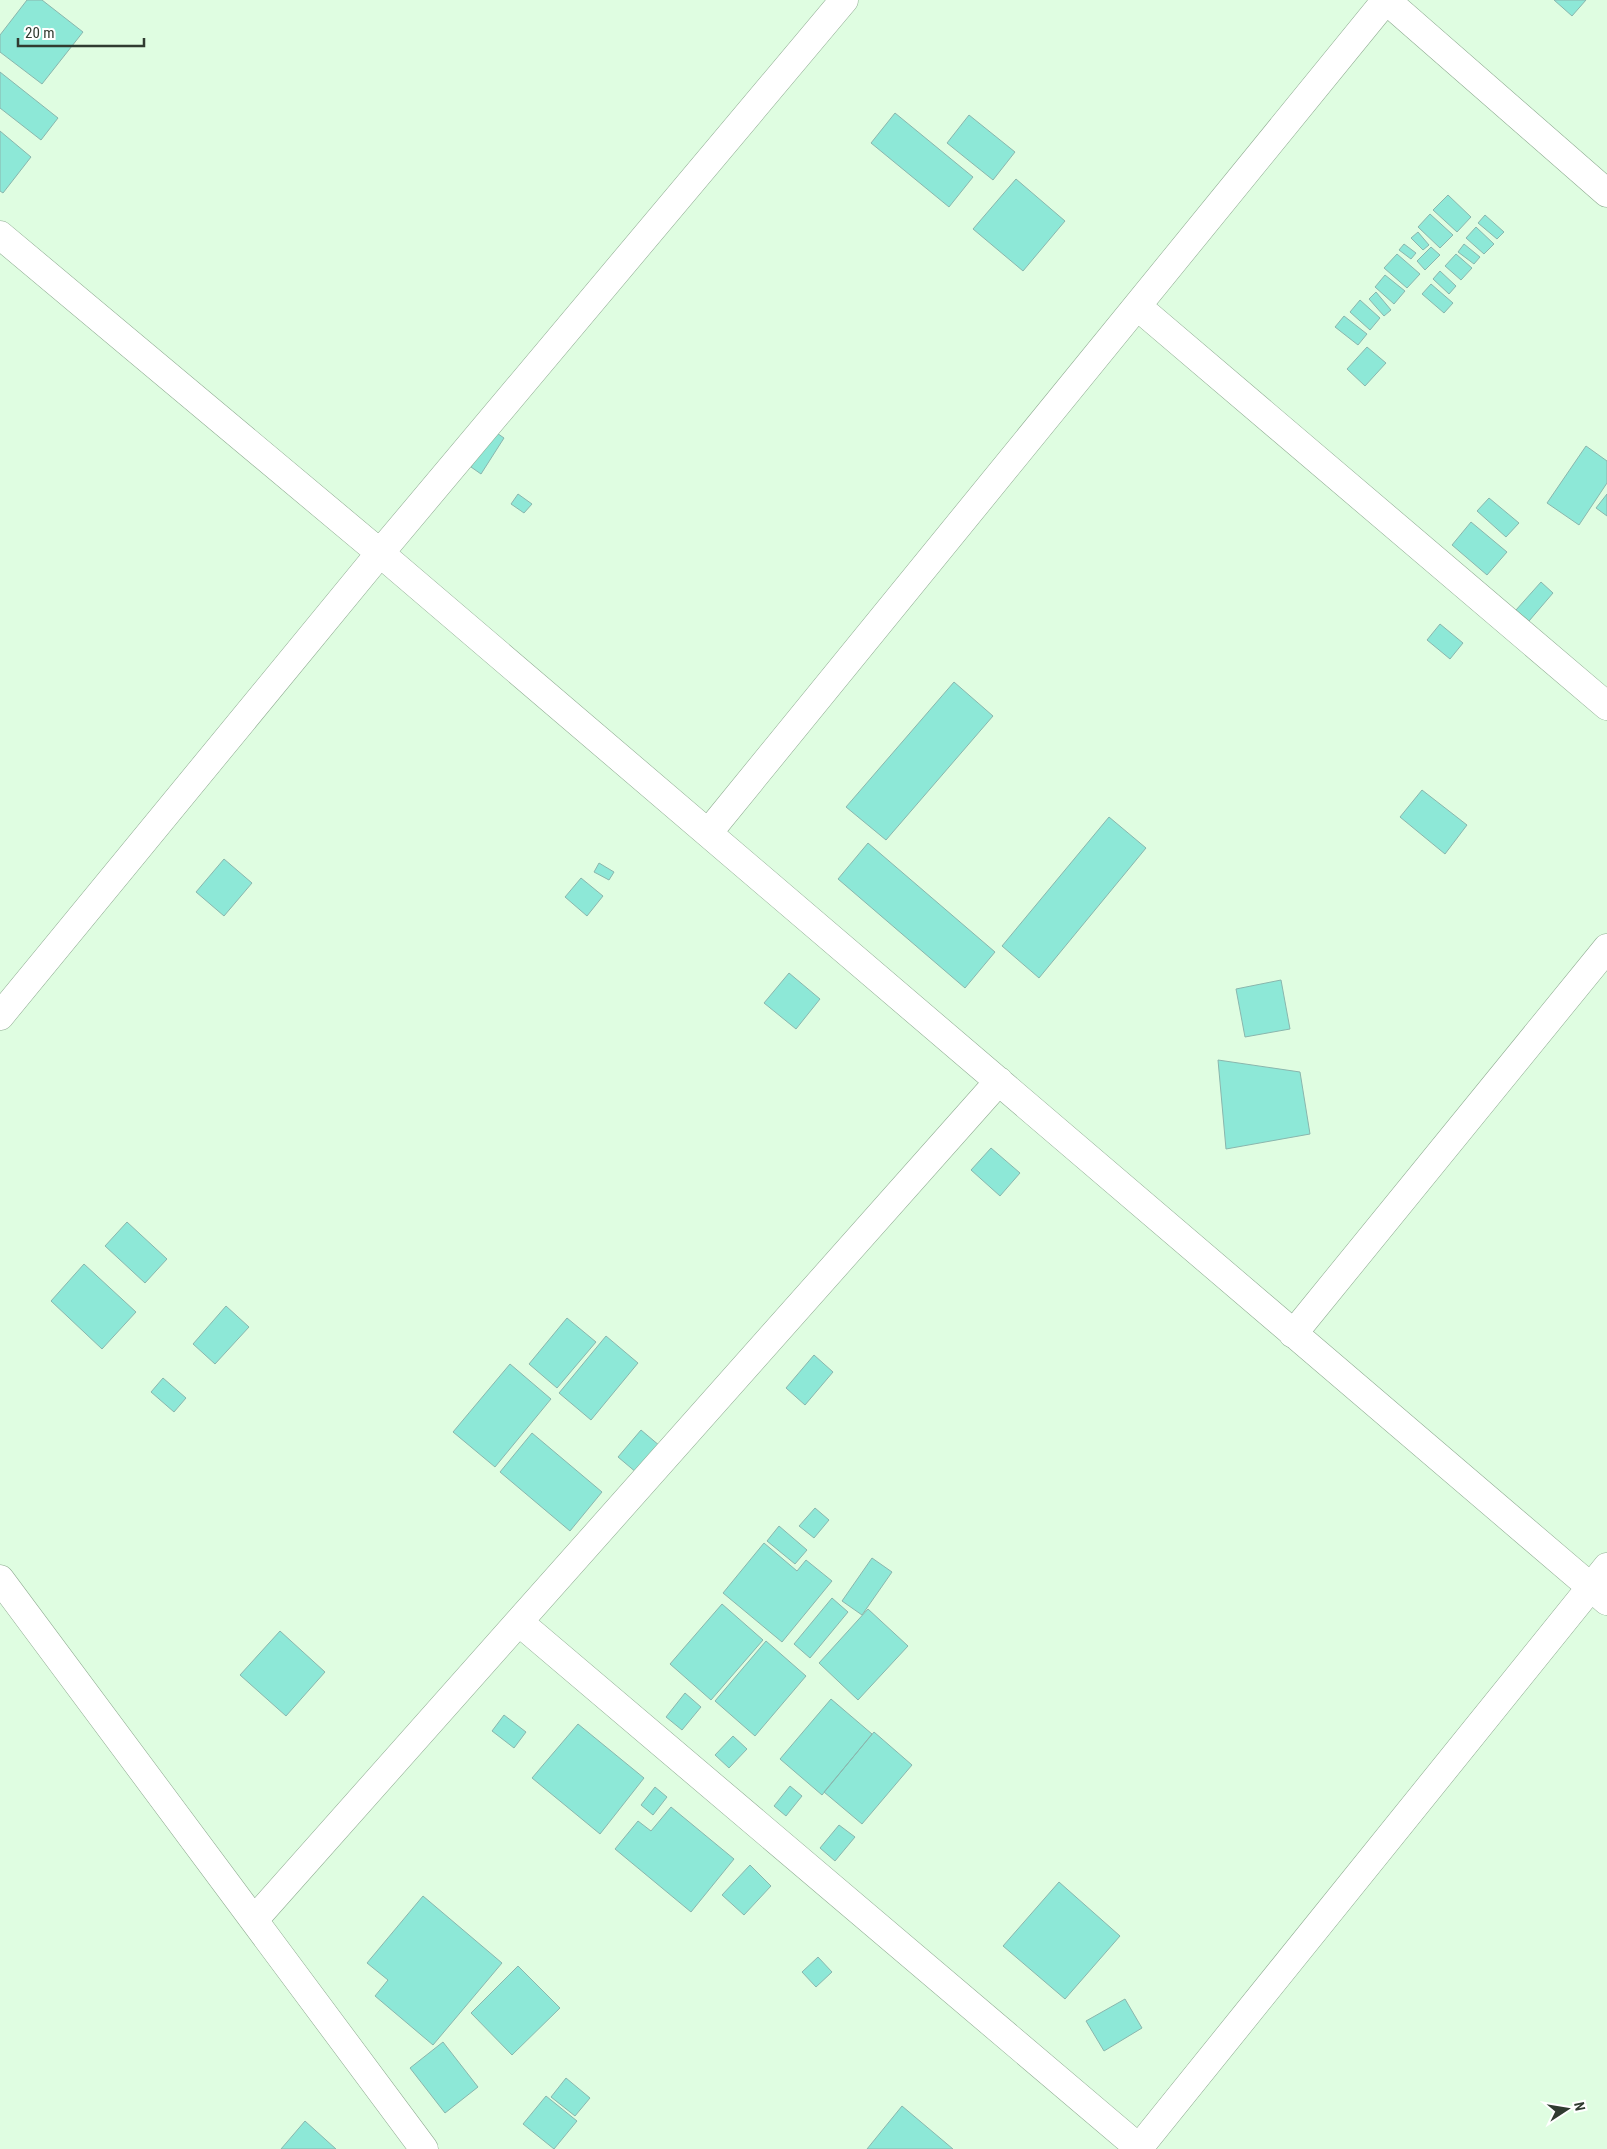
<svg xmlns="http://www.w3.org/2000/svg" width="1607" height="2149" viewBox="0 0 1607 2149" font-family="'Roboto Condensed',sans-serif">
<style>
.building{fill:#8de8d7;stroke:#8ab6ad}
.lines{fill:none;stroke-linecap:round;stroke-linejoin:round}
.street-casing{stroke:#8eaa90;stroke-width:29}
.street{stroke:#fff;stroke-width:28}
</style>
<rect width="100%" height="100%" fill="#dffde1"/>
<path class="building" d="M27 0H42L83 32 42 84 0 52V35Z
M1554 0H1586L1572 16Z
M0 72 58 118 41 140 0 108Z
M895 113 973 177 949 207 871 143Z
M969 115 1015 152 993 180 947 143Z
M0 131 31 157 3 193 0 191Z
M1016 179 1065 221 1023 271 973 229Z
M1448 195 1471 217 1457 232 1433 210Z
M1430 214 1453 235 1440 248 1418 227Z
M1485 215 1504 232 1497 239 1478 223Z
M1476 227 1494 244 1484 254 1466 238Z
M1418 232 1429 245 1423 250 1411 238Z
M1404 244 1416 253 1411 259 1399 250Z
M1464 244 1480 257 1474 264 1458 252Z
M1431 247 1440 255 1425 270 1417 261Z
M1397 254 1420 274 1407 288 1384 268Z
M1456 254 1472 268 1461 280 1445 266Z
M1440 271 1456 286 1449 294 1433 279Z
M1385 275 1405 291 1394 304 1375 287Z
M1431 284 1453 303 1444 313 1422 294Z
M1376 292 1391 310 1384 316 1369 299Z
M1360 300 1380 318 1370 330 1350 312Z
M1344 316 1367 334 1358 345 1335 327Z
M1367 347 1386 363 1365 386 1347 369Z
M494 431 504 438 481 474 471 467Z
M1586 446 1607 461V483L1579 525 1547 503Z
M518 494 532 504 524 513 511 504Z
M1607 494V516L1596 508Z
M1489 498 1519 523 1506 537 1477 511Z
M1471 522 1507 552 1487 575 1452 545Z
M1541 582 1553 593 1529 621 1516 610Z
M1440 624 1463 643 1450 659 1427 640Z
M954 682 993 716 886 840 846 807Z
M1422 790 1467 825 1445 854 1400 817Z
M1109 817 1146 848 1039 978 1002 946Z
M868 843 995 952 965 988 838 879Z
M224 859 252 883 224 916 196 892Z
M599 863 614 872 609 880 594 872Z
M581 878 603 896 587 916 565 897Z
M789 973 820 999 796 1029 764 1003Z
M1281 980 1290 1029 1245 1037 1236 989Z
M1218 1060 1300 1072 1310 1134 1226 1149Z
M991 1148 1020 1173 1000 1196 971 1170Z
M127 1222 167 1259 145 1283 105 1246Z
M84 1264 136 1312 102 1349 51 1301Z
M226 1306 249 1327 215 1364 193 1344Z
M567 1318 596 1342 557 1388 529 1364Z
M606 1336 638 1363 591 1420 559 1393Z
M814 1355 833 1372 805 1405 786 1388Z
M510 1364 551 1399 495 1467 453 1432Z
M163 1378 186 1398 174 1412 151 1392Z
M641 1430 660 1446 637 1473 618 1457Z
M532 1433 602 1492 570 1531 500 1472Z
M815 1508 829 1520 814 1538 799 1526Z
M779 1526 807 1550 795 1564 767 1541Z
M764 1543 797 1571 806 1560 832 1581 782 1642 723 1593Z
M872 1558 892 1572 862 1615 842 1601Z
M832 1598 848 1612 810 1658 794 1644Z
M722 1604 763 1640 711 1700 670 1664Z
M868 1609 908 1646 858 1700 819 1663Z
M280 1631 325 1672 286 1716 240 1675Z
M766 1641 806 1676 755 1736 715 1701Z
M685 1693 701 1707 682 1730 666 1717Z
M831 1699 872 1734 822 1795 780 1759Z
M504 1715 526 1732 514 1748 492 1731Z
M578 1724 644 1778 600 1834 532 1778Z
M874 1732 912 1765 862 1824 824 1792Z
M733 1736 747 1749 729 1768 715 1755Z
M790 1786 802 1796 786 1816 774 1806Z
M655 1787 667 1797 653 1815 641 1805Z
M671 1807 734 1859 691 1912 615 1849 638 1821 651 1831Z
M839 1825 855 1837 835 1861 820 1848Z
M750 1865 771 1886 744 1915 722 1895Z
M1059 1882 1120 1936 1065 1999 1003 1946Z
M423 1896 502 1963 433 2045 375 1996 388 1980 367 1963Z
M818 1957 832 1972 816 1987 802 1972Z
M518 1966 560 2008 512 2055 471 2013Z
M1125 1999 1142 2028 1104 2051 1086 2021Z
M443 2042 478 2087 445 2113 410 2068Z
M566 2078 590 2098 575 2116 551 2097Z
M546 2096 577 2121 554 2149 523 2124Z
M902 2106 953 2149H867Z
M305 2121 336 2149H281Z"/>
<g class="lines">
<defs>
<path id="street" d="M1386 0 1607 193
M0 235 380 553 1607 1601
M1137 306 1607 706
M708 833 1386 0
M0 1016 380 553 844 0
M1293 1334 1607 948
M0 1579 424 2149
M519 1622 1139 2148
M254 1920 999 1081
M1138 2149 1607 1567"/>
</defs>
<use href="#street" class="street-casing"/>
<use href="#street" class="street"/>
</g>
<g transform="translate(1567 2109) rotate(78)" stroke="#ffffff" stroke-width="4" paint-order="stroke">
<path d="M0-4L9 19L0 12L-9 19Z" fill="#303b30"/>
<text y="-8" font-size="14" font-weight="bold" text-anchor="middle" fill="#303b30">N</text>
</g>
<path d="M18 38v8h126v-8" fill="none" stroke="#303b30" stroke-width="2.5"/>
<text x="25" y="38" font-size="15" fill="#303b30" stroke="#ffffff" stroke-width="4" paint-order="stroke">20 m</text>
</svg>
